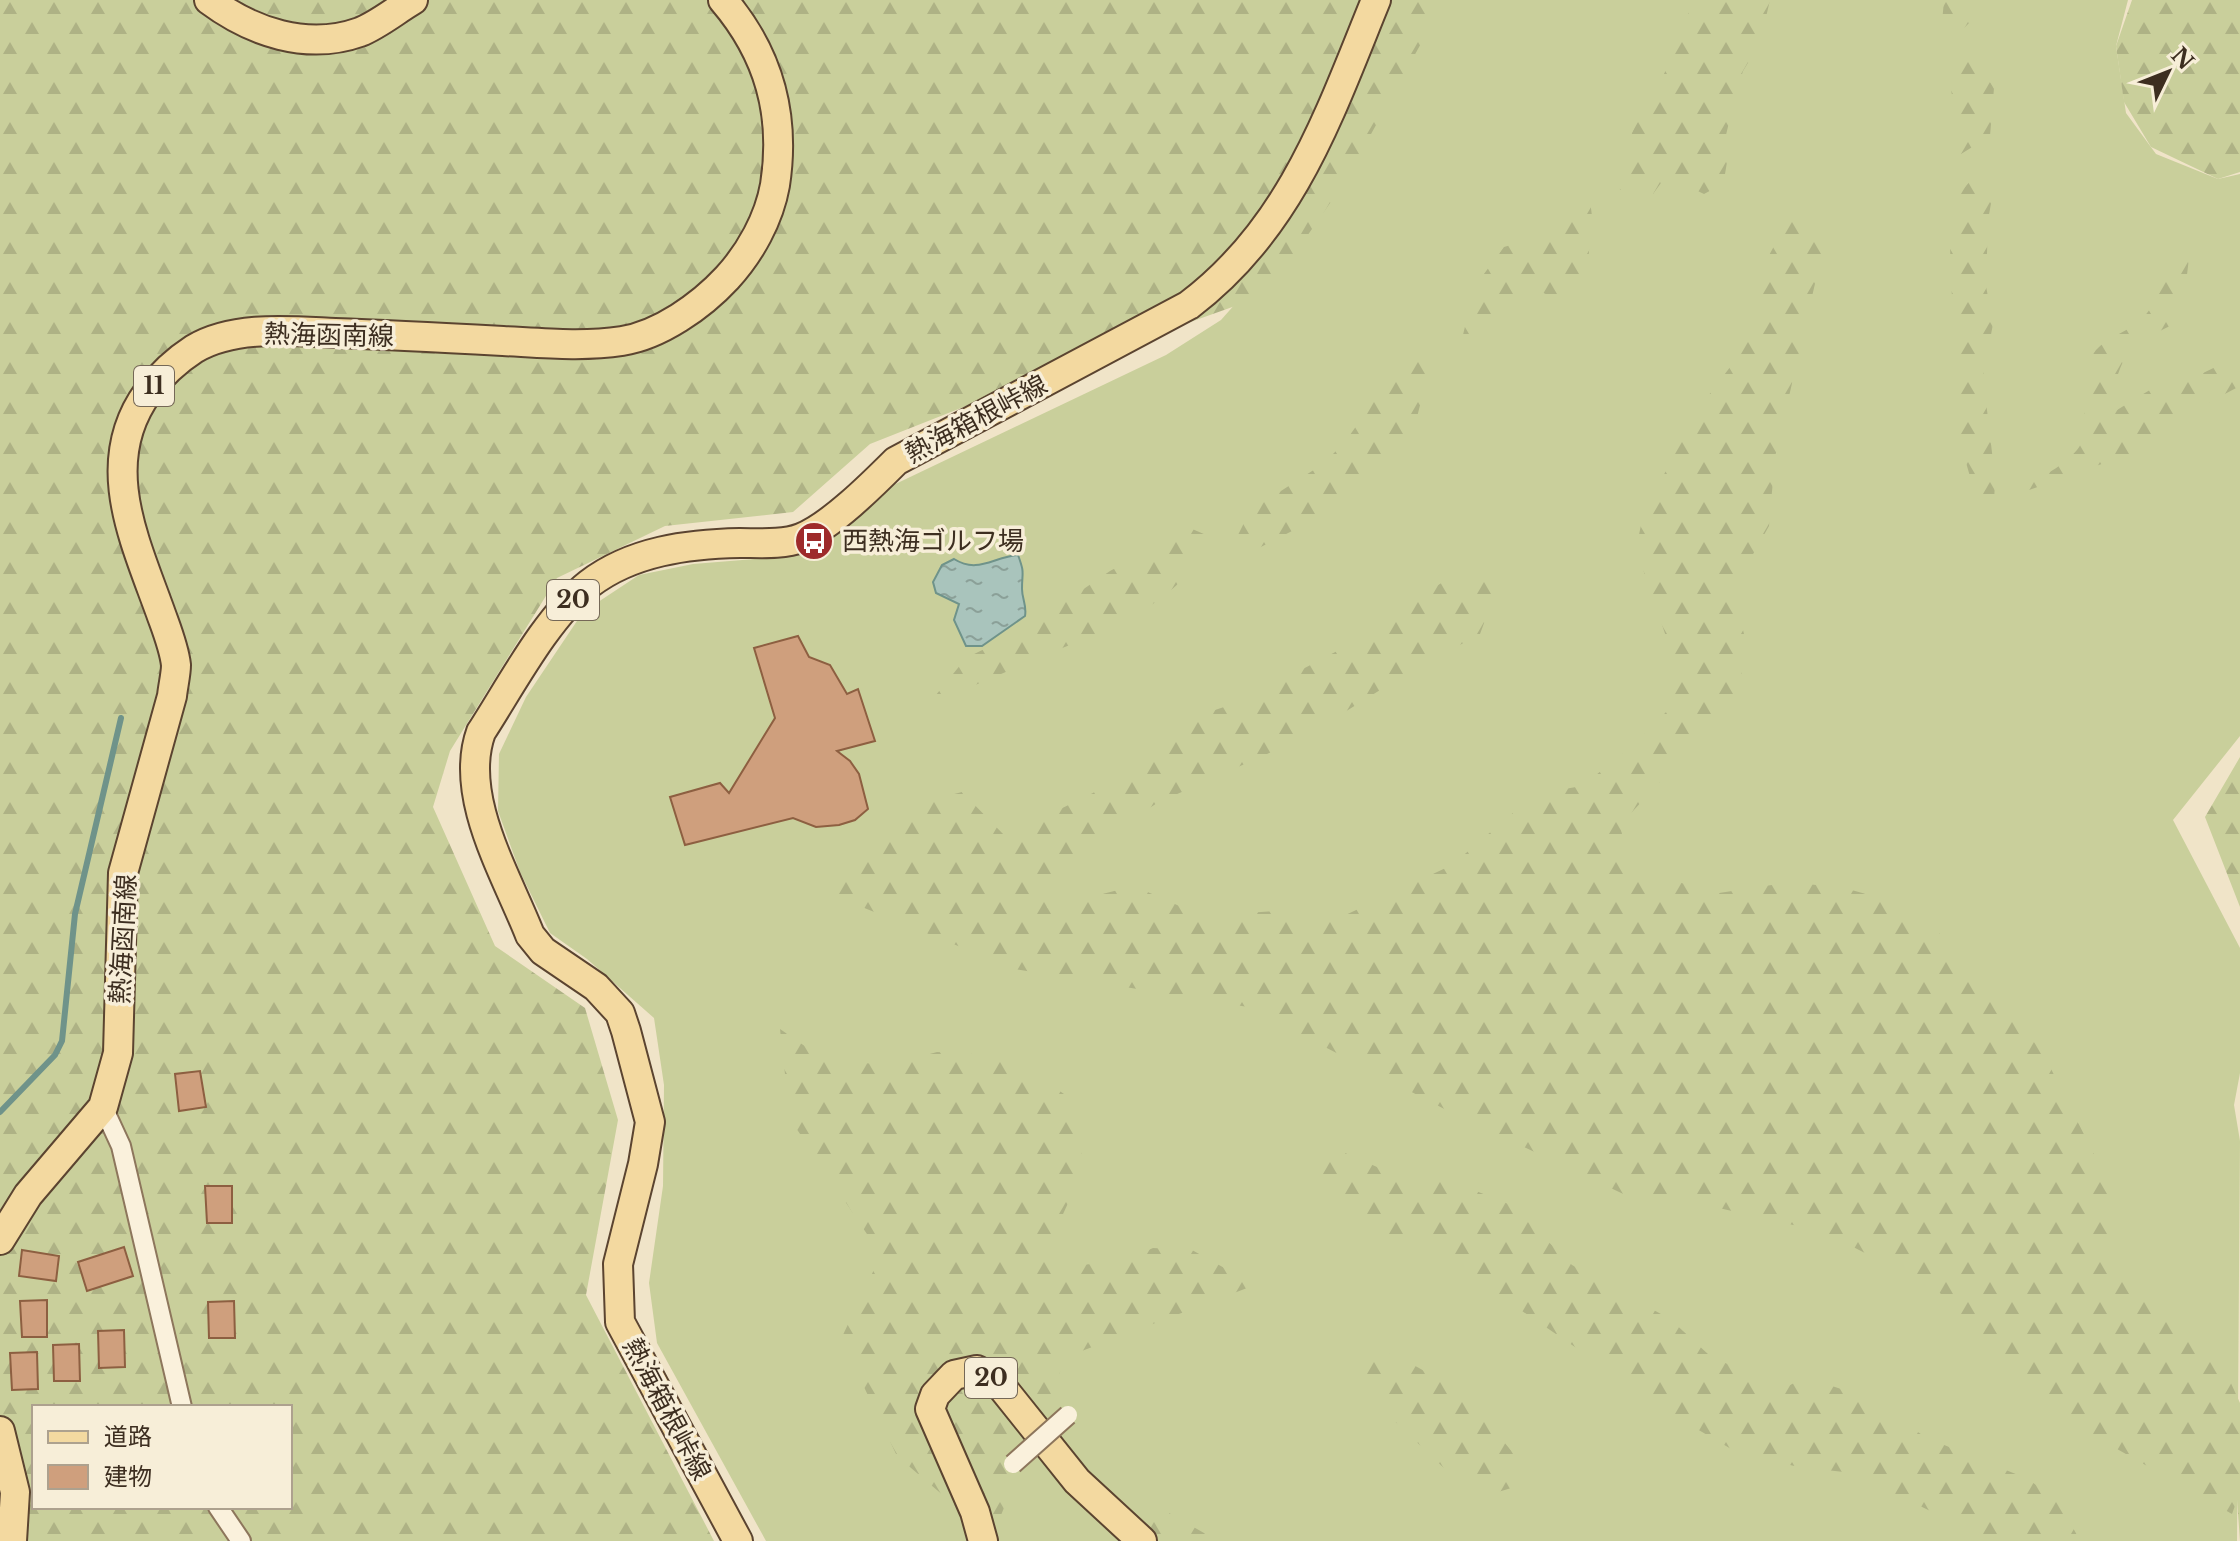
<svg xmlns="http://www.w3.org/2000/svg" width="2240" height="1541" viewBox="0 0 2240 1541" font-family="'Libre Baskerville','Noto Sans JP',serif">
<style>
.grass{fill:#c9cf9b}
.forest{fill:url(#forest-firs);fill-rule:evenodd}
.water{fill:url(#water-ripples);stroke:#6f938a;stroke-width:2}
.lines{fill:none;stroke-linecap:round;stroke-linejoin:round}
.stream{stroke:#6f938a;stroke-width:6}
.building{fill:#cf9f7d;stroke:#8d5f41;stroke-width:2}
.street-casing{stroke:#8d765c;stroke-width:22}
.primary-casing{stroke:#5b4430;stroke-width:32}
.street{stroke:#faf1dc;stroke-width:18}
.primary{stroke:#f3d9a0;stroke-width:28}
.street-bridge-casing{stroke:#8d765c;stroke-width:22;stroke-linecap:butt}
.street-bridge{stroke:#faf1dc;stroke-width:18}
.labels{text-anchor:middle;stroke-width:7;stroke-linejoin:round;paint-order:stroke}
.shield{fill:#f7eed8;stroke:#756857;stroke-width:2}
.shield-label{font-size:24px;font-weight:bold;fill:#3d2e20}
.street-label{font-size:26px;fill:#3d2e20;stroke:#f7eed8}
.poi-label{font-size:26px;fill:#3d2e20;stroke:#f7eed8;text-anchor:start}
</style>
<defs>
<pattern id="forest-firs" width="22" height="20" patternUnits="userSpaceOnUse" patternTransform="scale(2)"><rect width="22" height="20" fill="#c9cf9b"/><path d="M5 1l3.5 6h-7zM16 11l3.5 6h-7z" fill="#aeb285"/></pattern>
<pattern id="water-ripples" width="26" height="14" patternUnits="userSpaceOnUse" patternTransform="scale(2)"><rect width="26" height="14" fill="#a9c4bc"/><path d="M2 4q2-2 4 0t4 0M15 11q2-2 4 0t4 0" fill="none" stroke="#8ba098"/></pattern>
</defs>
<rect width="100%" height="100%" fill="#f0e4c8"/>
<path class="grass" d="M1376 0H2128L2116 46 2126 113 2156 154 2218 179 2240 174V736L2173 820 2240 948V1073L2234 1105 2240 1141 2237 1541H766L657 1343 649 1283 663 1186 664 1085 654 1018 587 959 550 933 520 872 498 811 499 754 526 697 583 612 639 575 693 564 781 557 814 541 885 489 1166 355 1221 320 1260 276Z"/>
<path class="forest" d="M0 0H1445L1344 183 1266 295 1070 365 870 444 793 512 665 526 557 578 450 751 433 807 495 946 585 1008 618 1120 586 1295 714 1541H0ZM34 1407H290V1507H34Z
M1693 0H1770L1760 43 1743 71 1736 93 1726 135 1728 156 1725 174 1717 187 1704 194 1666 176 1653 194 1631 197 1627 190H1620C1618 142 1646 111 1666 70 1677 47 1685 24 1693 0Z
M1944 0H1978L1970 22 1959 33 1942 23Z
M2132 0H2240V172L2218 179 2151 147 2124 102 2116 46Z
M1971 53 1994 88 1990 136 1961 154 1951 89Z
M1996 176 1988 220 1986 286 1993 324 1983 376 1995 478 1994 505 1979 508 1957 431 1950 246 1957 227 1955 199 1971 180Z
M1588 186 1592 216 1588 263 1560 301 1523 283 1513 314 1459 351 1475 286 1504 247 1555 232Z
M1791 215 1823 249 1775 457 1769 526 1748 563 1735 598 1748 650 1736 693 1708 730 1620 825 1626 852 1652 875 1719 893 1792 882 1848 889 1905 905 1938 932 2042 1051 2117 1200 2109 1253 2224 1368 2240 1403V1541L2237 1500 2232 1514 2064 1419 1937 1290 1824 1232 1684 1200H1636L1454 1114 1248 1007 1015 969 815 888 912 805 962 792 1005 836 1093 793 1194 717 1242 701 1339 650 1455 574 1500 580 1480 634 1401 677 1303 738 1157 803 1046 879 1047 908 1134 886 1202 916 1276 911 1337 919 1452 865 1535 794 1582 786 1634 745 1668 710 1672 654 1636 549 1645 506 1669 466 1686 425 1737 358 1758 310 1767 259Z
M2175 254 2189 258 2186 283 2170 326C2124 349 2123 353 2110 404L2117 410 2158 385 2197 376 2240 355V386L2183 416 2149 447 2001 500C2027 481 2055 475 2077 450 2096 428 2071 381 2096 350 2107 338 2124 333 2137 323 2157 308 2166 276 2175 254Z
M1424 338 1433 354 1415 425 1361 472 1331 505 1294 530 1255 550 1237 537 1250 511 1323 464 1345 442 1402 361Z
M1190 528 1213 538C1174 607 1120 623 1051 653 1010 670 968 688 927 706L966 658 1025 629 1110 571Z
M2240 757V907L2205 817Z
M780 1029 825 1060 890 1065 937 1052 1009 1056 1064 1094 1082 1140 1080 1177 1047 1249 1081 1265 1123 1261 1153 1248 1192 1250 1255 1285 1066 1357 992 1537 897 1456 841 1339 881 1255 790 1119Z
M1345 1153 1416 1184 1451 1181 1511 1205 1572 1265 1670 1319 1709 1355 1781 1390 1805 1377 1862 1396 1927 1438 2028 1479 2057 1500 2077 1535 2076 1541H2017L1975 1533 1853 1473 1799 1467 1738 1453 1685 1422 1409 1234 1374 1239 1314 1163Z
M1387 1353C1446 1376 1479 1411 1519 1460L1518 1486 1498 1492 1446 1470 1384 1411 1353 1369Z
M1134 1493 1218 1541H1152Z"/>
<path class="water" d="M1018 555C1025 574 1022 571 1022 589 1022 599 1027 605 1025 616L982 646H966L954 620 959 604 936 593 933 582 942 565 954 559C978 574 993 557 1018 555Z"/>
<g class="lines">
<path class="stream" d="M0 1112 55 1055 62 1041 75 914 121 718"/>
</g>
<path class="building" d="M798 636 809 657 830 665 847 694 858 689 875 741 837 751 850 761 859 774 868 809 855 820 839 825 816 827 793 818 685 845 670 797 720 783 729 793 775 718 754 648Z
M200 1071 206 1107 179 1111 175 1074Z
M205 1186H232V1223H207Z
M124 1247 133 1276 87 1291 78 1262Z
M22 1250 59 1256 56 1281 19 1276Z
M47 1300V1337H22L20 1301Z
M234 1301 235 1338H209L208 1302Z
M124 1330 125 1367 99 1368 98 1331Z
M79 1344 80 1381H54L53 1345Z
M37 1352 38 1389 12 1390 10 1353Z"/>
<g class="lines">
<defs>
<path id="street" d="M103 1107 121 1146 182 1407
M218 1507 241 1541"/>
<path id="primary" d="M209 0C252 32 307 51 360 32 378 25 396 10 413 0
M0 1240 28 1195 103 1107 118 1053 123 873 172 696C173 686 176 674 176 665 174 647 166 628 160 611 134 539 97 462 148 392 160 376 177 360 194 349 234 325 291 331 335 333 391 335 447 338 503 341 542 343 583 347 622 341 660 335 701 306 727 278 750 253 769 219 775 185 786 114 769 54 723 0
M0 1431 15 1492 12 1541
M738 1541 620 1322 618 1264 643 1164 650 1122 626 1031 620 1013 596 987 543 951 530 935C506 874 458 796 481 732 511 686 546 618 589 584 632 551 688 544 740 543 759 543 783 545 801 538 831 526 873 484 896 461L1189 305C1292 227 1329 115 1376 0
M983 1541 975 1512 930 1409 935 1395 954 1375 977 1370 997 1381 1077 1481 1142 1541"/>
</defs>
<use href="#street" class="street-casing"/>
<use href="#primary" class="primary-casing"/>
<use href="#street" class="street"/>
<use href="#primary" class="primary"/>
<defs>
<path id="street-bridge" d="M1013 1464 1068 1415"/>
</defs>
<use href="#street-bridge" class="street-bridge-casing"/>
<use href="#street-bridge" class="street-bridge"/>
</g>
<defs>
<symbol id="bus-disc" viewBox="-11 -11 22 22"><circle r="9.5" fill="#9e2a2b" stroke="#f7eed8"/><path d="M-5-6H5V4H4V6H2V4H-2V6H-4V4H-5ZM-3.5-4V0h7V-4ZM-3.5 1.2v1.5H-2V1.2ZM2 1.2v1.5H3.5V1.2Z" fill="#fff"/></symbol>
</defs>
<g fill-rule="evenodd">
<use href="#bus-disc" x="792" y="519" width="44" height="44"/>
</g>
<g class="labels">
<g class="shield">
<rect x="134" y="366" width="40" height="40" rx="6"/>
<rect x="547" y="580" width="52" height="40" rx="6"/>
<rect x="965" y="1358" width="52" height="40" rx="6"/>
</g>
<g class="shield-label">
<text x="154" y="394">11</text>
<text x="573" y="608">20</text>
<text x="991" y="1386">20</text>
</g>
<g class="street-label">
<text transform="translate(329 335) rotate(1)" y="9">熱海函南線</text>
<text transform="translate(976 419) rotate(-28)" y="9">熱海箱根峠線</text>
<text transform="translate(123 939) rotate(-87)" y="9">熱海函南線</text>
<text transform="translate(667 1409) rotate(62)" y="9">熱海箱根峠線</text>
</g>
<g class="poi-label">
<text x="842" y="550">西熱海ゴルフ場</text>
</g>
</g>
<rect x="32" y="1405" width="260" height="104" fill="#f7eed8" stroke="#ada18e" stroke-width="2"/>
<rect x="48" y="1431" width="40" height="12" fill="#f3d9a0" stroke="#ada18e" stroke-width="2"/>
<text x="104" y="1445" font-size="24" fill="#3d2e20">道路</text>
<rect x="48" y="1465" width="40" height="24" fill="#cf9f7d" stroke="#ada18e" stroke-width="2"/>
<text x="104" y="1485" font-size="24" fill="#3d2e20">建物</text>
<g transform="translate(2168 72) rotate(47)" stroke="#f7eed8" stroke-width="6" paint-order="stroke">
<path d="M0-6L14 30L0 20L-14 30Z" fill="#3d2e20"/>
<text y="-12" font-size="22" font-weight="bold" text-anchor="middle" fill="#3d2e20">N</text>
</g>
</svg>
